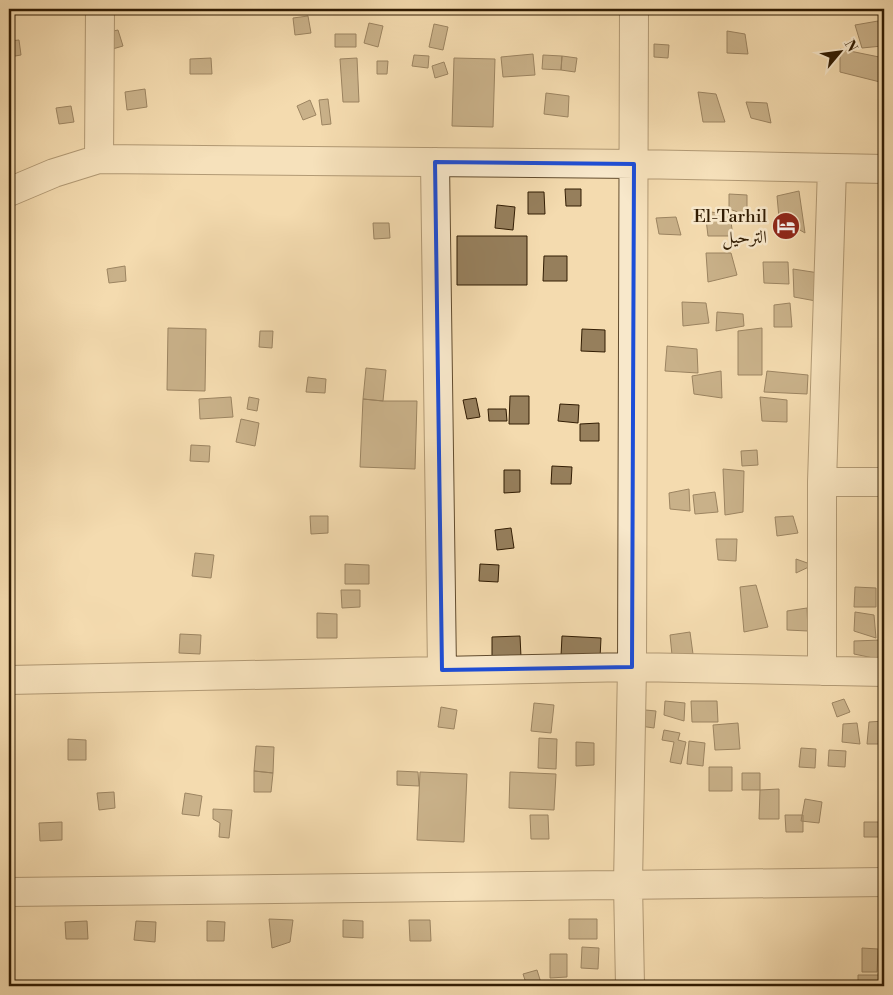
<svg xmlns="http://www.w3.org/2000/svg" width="893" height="995" viewBox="0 0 893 995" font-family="'Libre Bodoni',Amiri,serif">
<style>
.building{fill:#967f5c;stroke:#311c03}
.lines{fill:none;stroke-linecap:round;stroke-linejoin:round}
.street-casing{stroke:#624c2e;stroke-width:30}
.street{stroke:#f8e8cb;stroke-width:28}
.marked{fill:none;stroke:#1d4ed8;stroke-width:4;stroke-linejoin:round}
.labels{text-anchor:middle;stroke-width:5;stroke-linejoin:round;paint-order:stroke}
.poi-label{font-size:18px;fill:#311c03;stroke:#f8e8cb;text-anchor:end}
</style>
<rect width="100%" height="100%" fill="#f4dbaf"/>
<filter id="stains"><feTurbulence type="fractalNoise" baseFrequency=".004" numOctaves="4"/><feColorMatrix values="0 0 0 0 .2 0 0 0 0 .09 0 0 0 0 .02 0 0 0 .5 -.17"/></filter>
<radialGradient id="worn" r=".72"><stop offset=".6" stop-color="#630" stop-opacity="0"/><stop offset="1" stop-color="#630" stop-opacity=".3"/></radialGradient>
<path class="building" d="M308 16 311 33 295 35 293 18Z
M878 21 882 46 862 48 855 25Z
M369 23 383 26 378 47 364 43Z
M434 24 448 27 443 50 429 47Z
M118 30 123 46 109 50 104 33Z
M727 31 745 34 748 54 727 53Z
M335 34H356V47H335Z
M19 40 21 55 9 57V41Z
M654 44 669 45 668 58 654 57Z
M840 49 884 58V83L840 72Z
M533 54 535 75 503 77 501 57Z
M414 55 429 56 428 68 412 66Z
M543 55 562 56 561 70 542 69Z
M562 56 577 58 575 72 561 70Z
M211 58 212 74H190V59Z
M357 58 359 102H343L340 59Z
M454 58 495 59 493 127 452 126Z
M377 61H388L387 74H377Z
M444 62 448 74 435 78 432 66Z
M145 89 147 107 127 110 125 92Z
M698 92 716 94 725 122H703Z
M546 93 569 96 568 117 544 114Z
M328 99 331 124 322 125 319 100Z
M310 100 316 115 303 120 297 106Z
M746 102 767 103 771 123 751 118Z
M71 106 74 122 59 124 56 108Z
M565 189H581V206H566Z
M799 191 805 233 779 218 777 196Z
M528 192H544L545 214H528Z
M729 194 747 195V215L729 209Z
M497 205 515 207 513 230 495 228Z
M705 211 730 215 733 236H708Z
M676 217 681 235 659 234 656 218Z
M373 223H389L390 238 374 239Z
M457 236H527V285H457Z
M706 253H731L737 275 708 282Z
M544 256H567V281H543Z
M763 262H788L789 284 764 283Z
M125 266 126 281 109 283 107 269Z
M793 269 819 273 816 301 794 297Z
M682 302 706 303 709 323 683 326Z
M790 303 792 327H774V305Z
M717 312 743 314 744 326 716 331Z
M168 328 206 329 205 391 167 390Z
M762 328V375H738V331Z
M582 329 605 330V352L581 351Z
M260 331H273L272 348 259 347Z
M667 346 697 349 698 373 665 371Z
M366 368 386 370 383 401 363 399Z
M721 371 722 398 694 394 692 376Z
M767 371 808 375 807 394 764 392Z
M308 377 326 379 325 393 306 392Z
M510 396H529V424H509Z
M231 397 233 417 200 419 199 399Z
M249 397 259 399 257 411 247 409Z
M760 397 787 400V422L762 421Z
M476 398 480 417 467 419 463 400Z
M363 399 383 401H417L415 469 360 467Z
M560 404 579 405 578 423 558 421Z
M488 409H506L507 421H489Z
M241 419 259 423 255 446 236 442Z
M599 423V441H580V424Z
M191 445 210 446 209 462 190 461Z
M757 450 758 465 742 466 741 451Z
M552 466 572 467 571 484H551Z
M723 469 744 471 743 512 725 515Z
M504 470H520V492L504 493Z
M689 489 690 511 670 509 669 493Z
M715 492 718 512 695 514 693 495Z
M310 516H328V533L311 534Z
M793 516 798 533 777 536 775 517Z
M511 528 514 548 497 550 495 530Z
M716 539H737L736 561 718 560Z
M195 553 214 555 211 578 192 576Z
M796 559 813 565 796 573Z
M345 564 369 565V584H345Z
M480 564 499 565 498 582 479 581Z
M756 585 768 627 744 632 740 587Z
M855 587 876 588V607H854Z
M341 590H360V607L342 608Z
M807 608 808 631 787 630V611Z
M855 612 874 615 876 638 854 631Z
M317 613 337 614V638H317Z
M690 632 693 654 672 655 670 635Z
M180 634 201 635 200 654 179 653Z
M520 636 521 657 492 658V637Z
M562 636 601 638 600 658 561 656Z
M881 640 878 659 854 654V641Z
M844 699 850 712 837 717 832 703Z
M665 701 685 703 684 721 664 715Z
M691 701H717L718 722H692Z
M534 703 554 705 551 733 531 731Z
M441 707 457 710 454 729 438 727Z
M635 709 656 711 654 728 633 725Z
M884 721V744H867L869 722Z
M738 723 740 749 715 750 713 725Z
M857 723 860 744 842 742 843 724Z
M664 730 680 733 678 740 686 742 681 764 670 762 674 742 662 740Z
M539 738 557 739 556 769 538 768Z
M68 739 86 740V760H68Z
M689 741 705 743 703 766 687 764Z
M576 742 594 743V765L576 766Z
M256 746 274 747 273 773 254 771Z
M801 748 816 749 815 768 799 767Z
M829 750 846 751 845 767 828 766Z
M709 767H732V791H709Z
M254 771 273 773 271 792H254Z
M397 771 418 772 419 786 397 785Z
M420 772 467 774 464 842 417 840Z
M510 772 556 774 554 810 509 808Z
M742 773H760V790H742Z
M779 789V819H759L760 790Z
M114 792 115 808 99 810 97 793Z
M185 793 202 796 199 816 182 814Z
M805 799 822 802 819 823 801 821Z
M213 809 232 810 229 838 219 837 220 823 213 819Z
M530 815H548L549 839H531Z
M785 815H803V832H786Z
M62 822V840L40 841 39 823Z
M864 822H880V837H864Z
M269 919 293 920 290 942 272 948Z
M569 919H597V939H569Z
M343 920 363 921V938L343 937Z
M409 920H430L431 941H410Z
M87 921 88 939H66L65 922Z
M136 921 156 922 155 942 134 940Z
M207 921 225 922 224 941H207Z
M582 947 599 948 598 969 581 968Z
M862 948 878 949 877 972H862Z
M550 954H567V977L550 978Z
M537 970 542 986H527L523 974Z
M858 975H884V986H858Z"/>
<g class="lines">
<defs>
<path id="street" d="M99 159 100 9
M435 162 442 670
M9 192 54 173 99 159 634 164 884 169
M822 482H884
M822 671V482L832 168
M9 680 632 667 884 672
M9 892 884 882
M630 986 628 884 632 667 634 9"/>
</defs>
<use href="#street" class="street-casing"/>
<use href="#street" class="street"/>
</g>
<path d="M0 0H893V995H0ZM435 162 634 164 632 667 442 670Z" fill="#f4dbaf" fill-opacity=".55" fill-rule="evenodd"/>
<path class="marked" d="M435 162 634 164 632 667 442 670Z"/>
<defs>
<symbol id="hotel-disc" viewBox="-11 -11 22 22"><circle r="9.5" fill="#8f2418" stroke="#f8e8cb"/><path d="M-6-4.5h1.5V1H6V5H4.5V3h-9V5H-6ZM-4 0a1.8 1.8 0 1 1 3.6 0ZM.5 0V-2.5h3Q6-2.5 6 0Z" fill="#fff"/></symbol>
</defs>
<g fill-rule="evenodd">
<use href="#hotel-disc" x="770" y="210" width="32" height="32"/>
</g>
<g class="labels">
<g class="poi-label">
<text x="767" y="222">El-Tarhil<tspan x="767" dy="21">الترحيل</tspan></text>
</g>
</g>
<rect width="893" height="995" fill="none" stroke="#f4dbaf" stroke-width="30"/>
<rect x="10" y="10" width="873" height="975" fill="none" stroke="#311c03" stroke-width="2.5"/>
<rect x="15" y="15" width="863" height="965" fill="none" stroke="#311c03"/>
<g transform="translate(840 52) rotate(61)" stroke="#f8e8cb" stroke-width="4" paint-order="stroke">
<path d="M0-4L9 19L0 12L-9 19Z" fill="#311c03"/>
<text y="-8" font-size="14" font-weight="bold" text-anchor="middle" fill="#311c03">N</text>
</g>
<rect width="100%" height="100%" filter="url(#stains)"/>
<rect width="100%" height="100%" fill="url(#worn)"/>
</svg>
